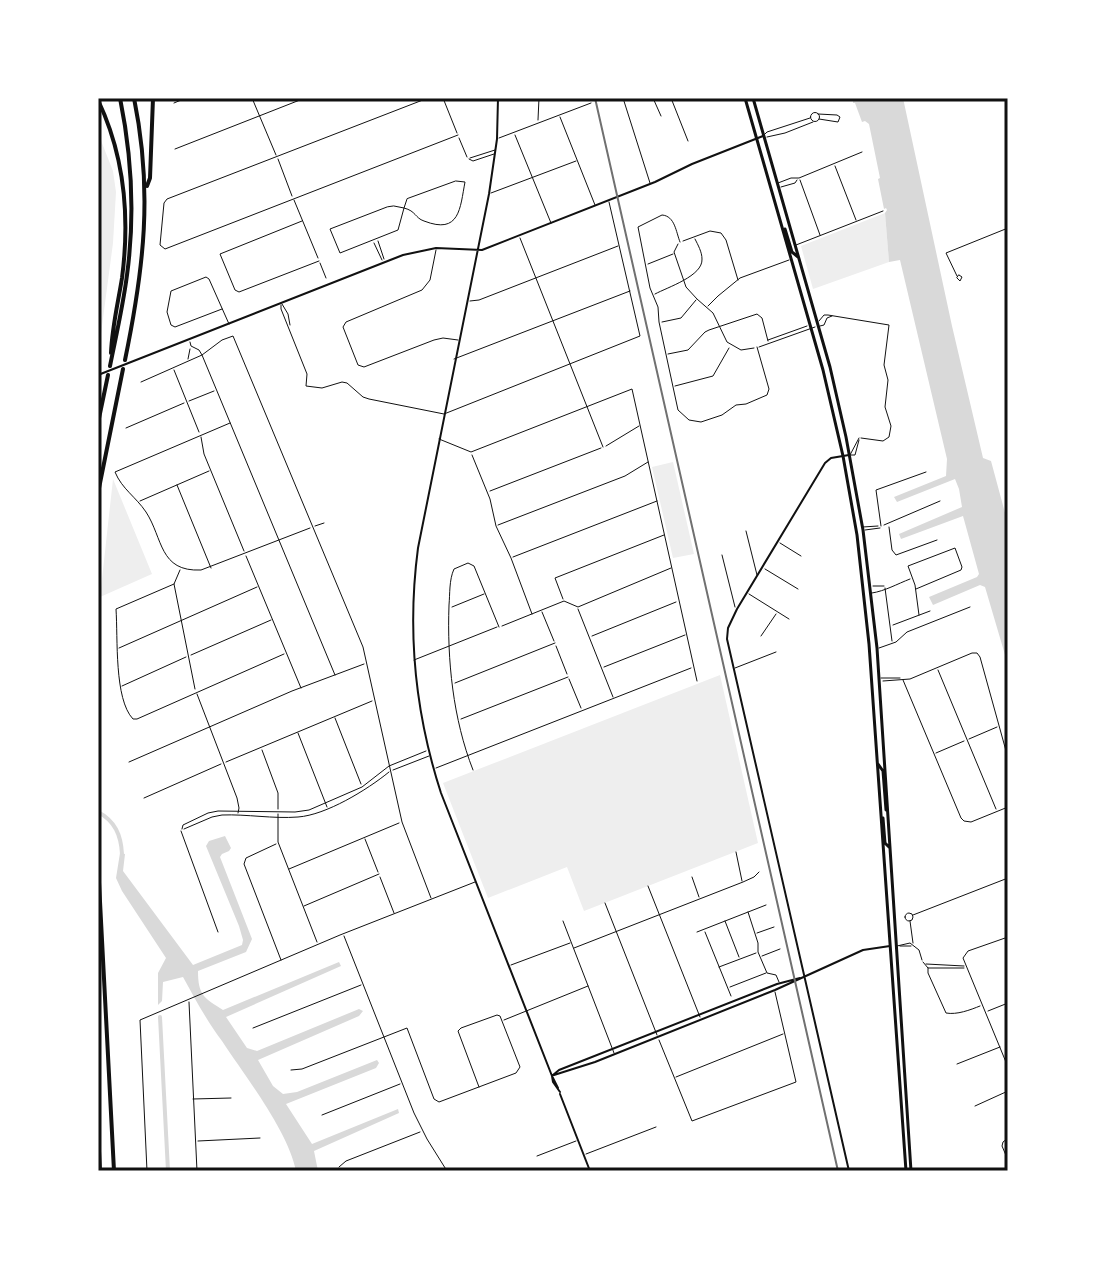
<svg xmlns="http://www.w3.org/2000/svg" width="1106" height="1269" viewBox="0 0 1106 1269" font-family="'Space Grotesk',sans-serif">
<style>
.green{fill:#eee}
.water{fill:#d9d9d9}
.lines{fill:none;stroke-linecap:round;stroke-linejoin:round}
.canal{stroke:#d9d9d9;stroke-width:4}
.minor{stroke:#111;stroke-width:1}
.tertiary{stroke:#111;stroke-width:2}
.primary{stroke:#111;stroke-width:3}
.motorway{stroke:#111;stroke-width:4}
.rail{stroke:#707070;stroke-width:2}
.neatline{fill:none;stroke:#111;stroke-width:3}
</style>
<rect width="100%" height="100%" fill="#fff"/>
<path class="green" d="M98 133 113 171 116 192 113 243 98 356Z
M885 213 889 262 813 289 801 246Z
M673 462 694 554 673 558 652 467Z
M113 479 152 574 100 597Z
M720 675 758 843 584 911 567 867 488 898 443 783Z"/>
<path class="water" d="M853 98H903L952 326 983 458 991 461 1008 524V665L985 587 980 585 933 605 929 597 977 577 979 574 963 516 901 539 899 534 962 507 959 489 955 479 897 502 894 497 946 476 947 459 900 260 889 262 885 213 887 210 886 208 884 209 878 179 880 178 869 124 865 121 862 122 855 103H853Z
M225 836 231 848 229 851 222 854 220 857 252 939 246 952 198 971C198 995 204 998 223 1010L339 962 341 966 226 1017 247 1048 257 1051 359 1009 363 1011 359 1016 258 1060 273 1086 283 1094 297 1092 377 1060 379 1063 376 1068 286 1104 312 1144 398 1109 399 1113 314 1151 318 1171H296C288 1131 245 1076 222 1041 207 1021 195 999 183 977L163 982 162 1001 158 1005V973L166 958 122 891 116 878 120 853 125 854 123 871 193 965 242 945 243 940 239 926 206 846 209 841Z"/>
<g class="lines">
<path class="canal" d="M98 812C115 821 121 835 122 854
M160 1017 168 1171"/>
<path class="minor" d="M252 98 276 155
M428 98 167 199 164 203 160 245 165 249 458 135
M443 98 457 133
M623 98 650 183
M653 98 661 116
M671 98 688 141
M174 103 186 98
M810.5 117a4.5 4.5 0 1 1 9 0a4.5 4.5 0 1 1-9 0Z
M818 114 837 115 840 117 838 122 819 119
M560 117 595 205
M538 120 539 98
M515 135 551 223
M764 135 767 132 810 118
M767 137 785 133 813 122
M459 138 467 157
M499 138 591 103
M175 149 305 98
M470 158 495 150
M278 159 292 196
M469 159 473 161 494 154
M835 166 856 220
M800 180 820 235
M456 181 465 182C460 208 460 235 424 221 415 218 416 211 404 208L407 199Z
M778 183 791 178H799L862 152
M781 187 795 183 797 180
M491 193 576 161
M294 200 318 258
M394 206 404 208 398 230 340 253 330 229 387 207Z
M302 221 220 254 235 290 239 292 319 261
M520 238 603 447
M378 241 384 259
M683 241 710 231 721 233 726 240 738 280
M680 242C676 232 675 216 662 215L638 227 650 288 658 307 659 322 678 410 689 420 701 422 722 415 736 405 746 404 767 395 769 389 757 347
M374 243 382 260
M678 244 674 252 686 287 697 299 713 313 727 342 741 350 754 348
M796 245 883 211
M436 250 430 280 422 290 346 322 343 327 358 365 364 367 434 340 443 338 458 340
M320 263 326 278
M648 264 673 254
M959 275 962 277 960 281 957 278Z
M957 276 946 253 1008 228
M655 294C668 287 703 276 702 259 702 252 698 245 695 239
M470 301 479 300 618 246
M282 304 288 314 290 325
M281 305V309L307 374 306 386 322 388 342 382 347 383 363 397 369 399 444 414 640 336 609 202
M708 306 718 296 740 278 789 260
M222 309 175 327 171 325 167 312 171 291 206 277 209 279 229 324
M819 321 824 315H828L889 325 884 365 888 380 885 407 891 426 889 437 883 441 861 438
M662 322 681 318 696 300
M820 326 824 325 827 318 832 316
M768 340 807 326
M190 342 191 346 199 350 202 355 335 675
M759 347 815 327
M668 354 688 350 705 332 709 330 757 314 762 318 768 341
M188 359 190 349
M454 359 630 291
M174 370 199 432
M141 382 202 355 222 340 233 336 363 647 402 822 431 898
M675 386 713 376 729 348
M189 401 214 391
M230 423 115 472C122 489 136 497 146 512 163 538 159 572 201 570L310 528
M126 428 184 403
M201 437 204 454 244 551
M439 439 471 452 632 389 697 681
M606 446 639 426
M472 455 490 499 496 526 511 558 532 614
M850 455 859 438
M851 455H855L859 440
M177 485 211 568
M490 491 601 448
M140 501 209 471
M498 525 625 476 648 462
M884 525 940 501
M315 526 324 523
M881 526 876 490 926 472
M863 527 878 526
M889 527 892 550 896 555 937 540
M865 530 880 528
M746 531 757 575
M780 543 801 556
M722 555 735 607
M246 556 301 688
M513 557 657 501
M765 569 798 589
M180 570 174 584 195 689
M174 584 116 609C118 638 114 699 133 719H137L284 654
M873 586H884
M885 588 892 641
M916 589 961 570 962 567 955 548 908 566 915 585 919 615
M872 593C885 591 897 584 910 579
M749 594 789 619
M563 599 555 578 664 535
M452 607 484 594
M578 609 613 697
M542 612 554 641
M893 625 930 611
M502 626 564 601 578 607 671 568
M592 636 676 602
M761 636 776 614
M556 646 567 674
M119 648 257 587
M879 648 896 642 907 632 970 607
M191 655 271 620
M414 660 497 627
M604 667 685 635
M735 668 776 652
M938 670 996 809
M881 678H900
M569 679 581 708
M903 680 961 818 964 821 971 822 1008 807
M883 681 910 679 972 653H977L980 657 1008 758
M455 683 555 643
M122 686 186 657
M197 694 237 798 239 808 238 813
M335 718 361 784
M461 719 568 677
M298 733 327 807
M969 739 997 727
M262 750 278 793V809
M936 753 964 741
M129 762 292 691 364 664
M226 762 372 701
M436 768 691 668
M393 770 429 756
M473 770C453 719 447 660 449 605 450 594 449 580 454 569L468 563 474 566 499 627
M144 798 221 764
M278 814V842L317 942
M182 829 183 825 208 813 218 811 295 812 309 810 362 787 389 766 426 751
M184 829 212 817 222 815C247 814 273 819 298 817 326 815 367 790 389 772
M181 831 218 932
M365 839 378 872
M276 844 246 858 244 864 281 960
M736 852 742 881
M289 869 399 823
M380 877 394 913
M692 877 699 897
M648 886 700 1017
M605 903 657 1035
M304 906 379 874
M748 912 758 943V952L767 973 776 975 779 982
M905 917a4 4 0 1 1 8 0a4 4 0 1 1-8 0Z
M913 915 1008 878
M563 921 614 1053
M725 921 739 957
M910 921 913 943
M697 932 766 905
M705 932 731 996
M757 933 774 927
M344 936 414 1113 427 1139 447 1171
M1008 937 968 951 963 958 1008 1067
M897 946 910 943 919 950 922 960
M900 946H911
M574 948 743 882 754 877 759 872
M762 956 780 949
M923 962 928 968H964
M926 964 964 966
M511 965 570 943
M719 967 756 953
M928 968V973L946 1013C957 1015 970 1010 980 1006
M730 987 766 973
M189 1002 197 1171
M988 1011 1008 1003
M504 1020 588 986
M253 1028 361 985
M659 1040 692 1121 796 1082 775 992
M957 1064 1000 1047
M291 1070 302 1069 407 1028 434 1099 439 1102 516 1073 520 1067 500 1016 497 1015 461 1028 458 1031 479 1087
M676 1077 783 1034
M193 1099 231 1098
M975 1106 1008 1091
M322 1115 400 1084
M1008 1138 1003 1142 1002 1146 1008 1160
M198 1141 260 1138
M586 1154 656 1127
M537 1156 576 1141
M339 1167 346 1161 420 1132
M147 1171 140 1020 340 935 475 882"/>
<path class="tertiary" d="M498 98 497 139 489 194 418 548C407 631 415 713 441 793L552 1076 553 1082 560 1092
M98 375 403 255 436 248 482 250 655 182 692 164 763 136
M553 1075 559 1070 777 984 800 978
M554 1075 595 1062 775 990 863 950 890 946
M552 1076 558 1088
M560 1094 590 1171
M849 1171 727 639 728 628 737 609 825 463 831 458 849 455"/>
<path class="primary" d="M745 98 823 370 843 456 857 535 869 644 906 1171
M753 98 830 367 846 437 863 530 877 648 911 1171
M785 229 792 252 798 257
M878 764 883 771 886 810
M883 818 885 843 890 848"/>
<path class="motorway" d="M98 100C125 157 130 217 122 278 118 303 112 327 111 353
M147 186 150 178 153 98
M125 360C144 268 153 191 134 98
M110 366C116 336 123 306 127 275 135 216 132 157 120 98
M98 423 108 375
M98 493 123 369
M98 863 114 1171
M98 1131 100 1171"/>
<path class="rail" d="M595 98 838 1171"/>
</g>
<rect width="1106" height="1269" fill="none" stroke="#ffffff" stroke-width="200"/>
<rect x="100" y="100" width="906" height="1069" class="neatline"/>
</svg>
